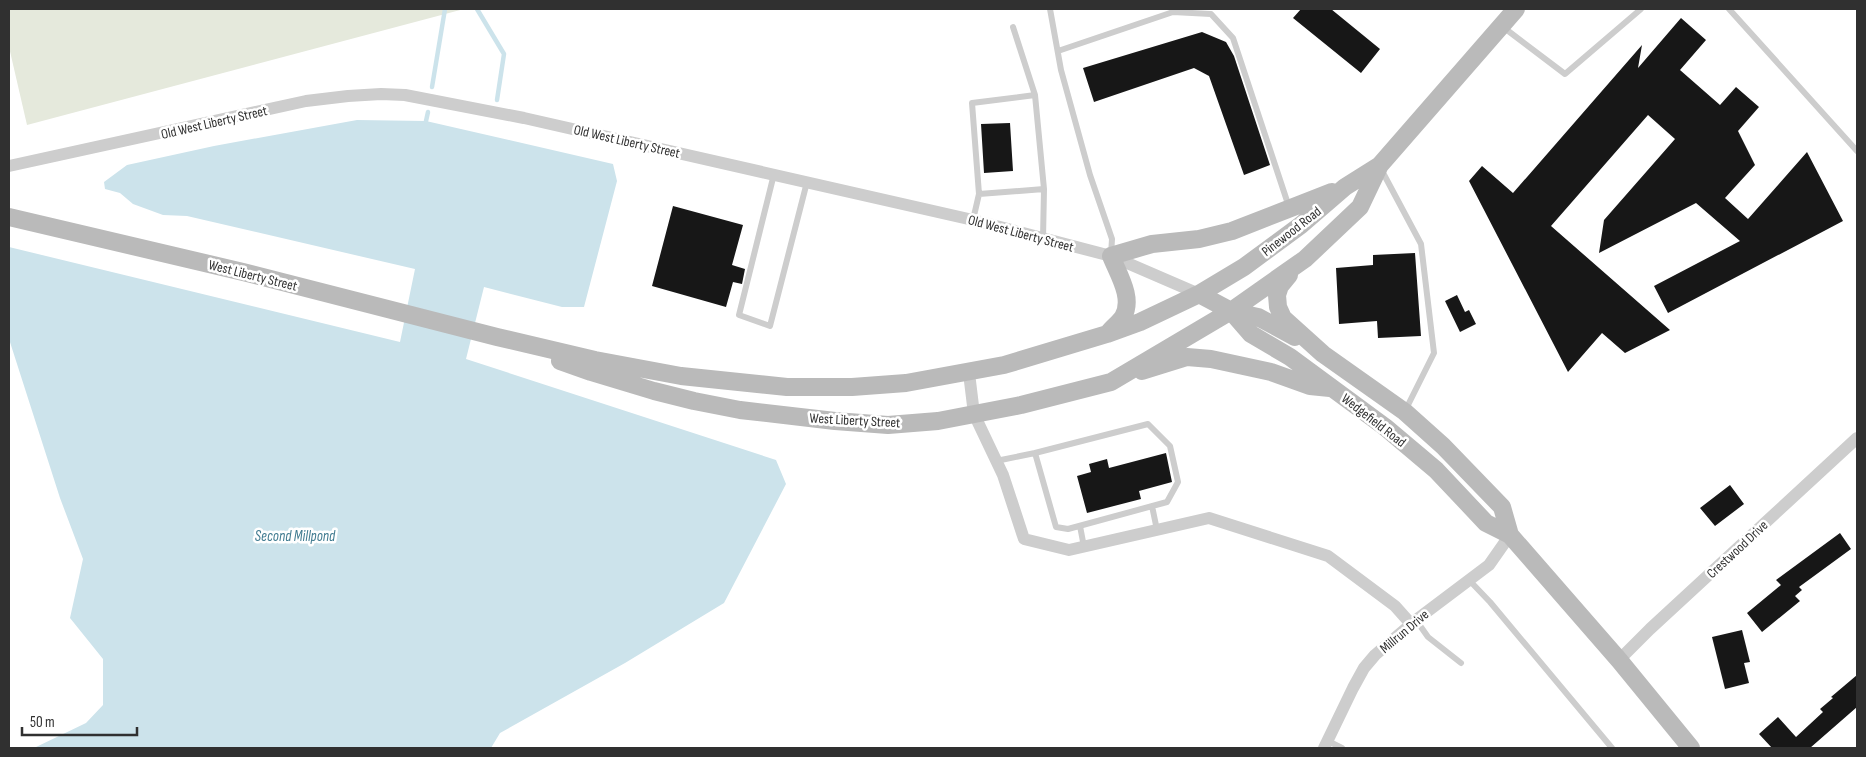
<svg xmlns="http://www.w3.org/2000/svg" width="1866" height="757" viewBox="0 0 1866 757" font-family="'Sofia Sans Condensed',sans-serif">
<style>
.green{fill:#e5e9dc}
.water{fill:#cce3eb}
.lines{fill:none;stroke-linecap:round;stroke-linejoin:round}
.stream{stroke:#cce3eb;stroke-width:4.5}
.building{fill:#171717}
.service{stroke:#cdcdcd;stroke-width:6}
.minor{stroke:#cdcdcd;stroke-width:12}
.secondary{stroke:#bababa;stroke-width:18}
.labels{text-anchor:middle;stroke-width:5;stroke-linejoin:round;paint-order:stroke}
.street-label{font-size:14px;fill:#303030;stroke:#fff}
.water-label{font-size:15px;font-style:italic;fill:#407b90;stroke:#fff}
</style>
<rect width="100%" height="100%" fill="#fff"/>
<path class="green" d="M9 9H464L27 125 9 47Z"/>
<path class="water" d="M357 120 426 121 613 164 617 181 584 307H562L484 287 466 359 776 460 786 484 724 603 625 663 500 733 491 748H34L86 723 103 705V659L70 618 83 559 60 498 9 339V247L400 342 415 269 187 216 163 215 133 204 120 193 105 189 104 182 127 165 214 146Z"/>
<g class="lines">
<path class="stream" d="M477 9 504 54 497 100
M432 87 445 9
M426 121 428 112"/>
</g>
<path class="building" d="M1301 9H1331L1380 49 1361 73 1293 18Z
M1681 18 1706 40 1680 70 1720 105 1736 87 1759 107 1738 131 1755 165 1725 198 1748 219 1807 152 1843 221 1668 313 1654 286 1740 241 1696 203 1599 253 1604 220 1675 139 1648 115 1551 226 1670 330 1625 353 1602 333 1568 372 1469 181 1482 166 1513 193 1642 45 1638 68Z
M1202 32 1226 42 1234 56 1270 165 1244 175 1209 76 1194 68 1094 102 1083 68Z
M1010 123 1013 171 984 173 981 124Z
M673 206 743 225 732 265 745 269 742 284 733 282 726 307 652 286Z
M1415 253 1421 336 1378 338 1377 321 1339 324 1336 268 1373 265V255Z
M1457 295 1465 312 1469 310 1476 324 1460 332 1445 301Z
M1166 453 1172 482 1139 491 1141 499 1087 513 1077 476 1091 472 1089 464 1107 459 1109 468Z
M1730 485 1744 504 1715 526 1700 508Z
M1840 533 1851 549 1799 587 1802 590 1795 596 1800 601 1762 632 1747 613 1781 585 1776 580Z
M1742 630 1750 662 1744 663 1749 683 1725 689 1712 637Z
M1857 675V707L1810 748H1772L1759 734 1778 717 1796 737 1823 712 1820 709 1833 698 1831 697Z"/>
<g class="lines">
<path class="service" d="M1050 9 1061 70 1090 175 1112 239 1111 255
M1729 9 1857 151
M1013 27 1035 95
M1503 27 1565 74 1641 9
M1058 51 1173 12 1211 14 1233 38 1289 207
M1381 169 1421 244 1434 353 1405 411
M774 174 739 315 770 326 807 182
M973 220 979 194
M1043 239 1044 189 1035 95 972 103 979 194 1044 189
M996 461 1035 453 1056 527 1068 529 1167 502 1178 482 1170 446 1148 424 1035 453
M1152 506 1157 530
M1080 526 1084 547
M1469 580 1490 602 1612 748
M1416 620 1428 637 1461 663
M1328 741 1342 748"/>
<path class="minor" d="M9 166 306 101 348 96 381 94 405 95 524 118 973 220 1111 256 1199 294
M969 373 974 414 1003 475 1024 539 1069 550 1209 518 1328 556 1395 606 1411 624
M1619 660 1650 629 1857 438
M1324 748 1353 688 1364 668 1375 655 1416 620 1489 565 1510 535"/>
<path class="secondary" d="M9 217 243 272 497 337 595 360 681 376 787 387H852L906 383 1004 365 1107 334 1140 322 1199 294 1244 267 1301 225 1345 187 1380 165 1516 9
M1289 275 1280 286 1277 295 1278 307 1283 318 1323 354 1405 412 1443 446 1502 507 1510 535
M1199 294 1231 311 1258 317 1295 337
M1231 311 1251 334 1290 357 1385 427 1436 470 1486 523 1510 535 1619 660 1691 748
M1109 332C1113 327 1120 322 1123 317 1134 298 1118 274 1111 256L1152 244 1199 239 1232 231 1332 192
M560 361 591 372 654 391 694 401 740 410 835 421 888 425 938 421 1021 405 1111 382 1231 311 1305 259 1360 207 1380 165
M1142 371 1187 357 1211 359 1271 372 1310 386 1330 388"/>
</g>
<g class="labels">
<g class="street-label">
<text transform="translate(214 122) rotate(-13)" y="5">Old West Liberty Street</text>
<text transform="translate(627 141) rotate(13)" y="5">Old West Liberty Street</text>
<text transform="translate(1291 231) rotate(-38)" y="5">Pinewood Road</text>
<text transform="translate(1021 233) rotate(15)" y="5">Old West Liberty Street</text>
<text transform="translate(253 275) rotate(14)" y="5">West Liberty Street</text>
<text transform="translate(855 420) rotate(3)" y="5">West Liberty Street</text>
<text transform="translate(1374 420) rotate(38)" y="5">Wedgefield Road</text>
<text transform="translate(1737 549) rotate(-43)" y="5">Crestwood Drive</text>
<text transform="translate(1404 631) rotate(-40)" y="5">Millrun Drive</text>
</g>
<g class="water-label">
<text x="295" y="541">Second Millpond</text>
</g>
</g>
<rect width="1866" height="757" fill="none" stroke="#303030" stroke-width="20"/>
<path d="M22 727v8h115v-8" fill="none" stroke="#303030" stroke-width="2.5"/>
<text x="30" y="727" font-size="15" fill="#303030" stroke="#ffffff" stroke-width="4" paint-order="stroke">50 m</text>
</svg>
